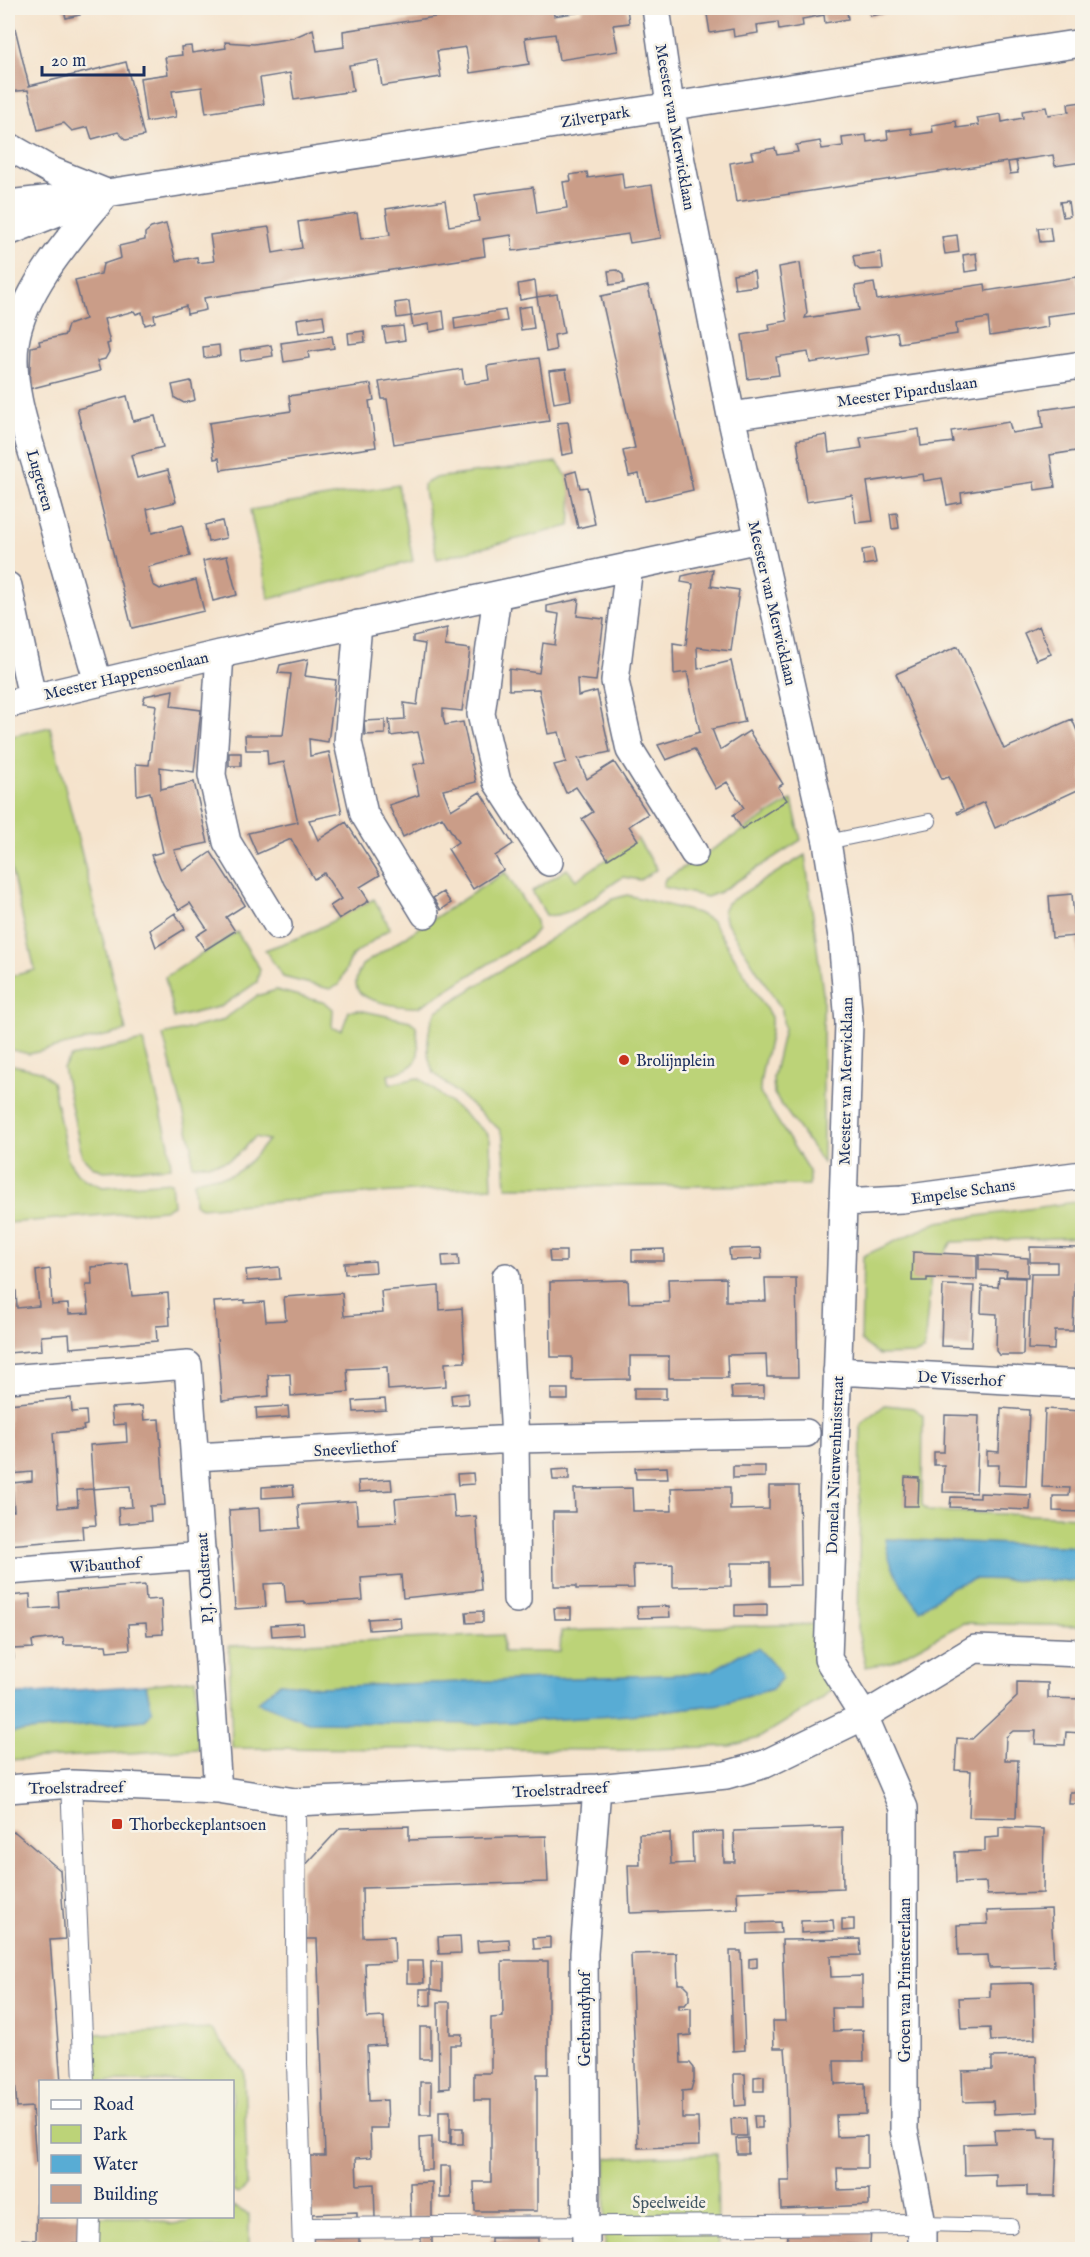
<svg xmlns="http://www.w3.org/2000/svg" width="1090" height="2257" viewBox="0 0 1090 2257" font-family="'IM FELL English',serif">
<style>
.green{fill:#bcd378;stroke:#6c816b;stroke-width:1.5;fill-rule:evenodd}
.water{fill:#58acd4;stroke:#3a6e99;stroke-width:1.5}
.building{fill:#ca9d88}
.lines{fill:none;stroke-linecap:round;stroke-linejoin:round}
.service-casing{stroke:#676e84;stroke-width:16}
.pedestrian-casing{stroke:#676e84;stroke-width:22}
.minor-casing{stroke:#676e84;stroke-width:30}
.service{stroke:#fff;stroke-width:14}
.pedestrian{stroke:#fff;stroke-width:20}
.minor{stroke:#fff;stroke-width:27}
.poi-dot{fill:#c8321e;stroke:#f7f3e8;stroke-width:2}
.labels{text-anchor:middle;stroke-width:5;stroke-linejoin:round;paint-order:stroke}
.street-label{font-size:16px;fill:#1b2f5e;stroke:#f7f3e8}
.poi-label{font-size:16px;fill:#1b2f5e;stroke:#f7f3e8;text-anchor:start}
.park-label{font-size:16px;fill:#435864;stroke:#f7f3e8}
</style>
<rect width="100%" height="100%" fill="#f7f3e8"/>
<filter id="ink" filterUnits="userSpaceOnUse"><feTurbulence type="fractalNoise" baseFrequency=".0167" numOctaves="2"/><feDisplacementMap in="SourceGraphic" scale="12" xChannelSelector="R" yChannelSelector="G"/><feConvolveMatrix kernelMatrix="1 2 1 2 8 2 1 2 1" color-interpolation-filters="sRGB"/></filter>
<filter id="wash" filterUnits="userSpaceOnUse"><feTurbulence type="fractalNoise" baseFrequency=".008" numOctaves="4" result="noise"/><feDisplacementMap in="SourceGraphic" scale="24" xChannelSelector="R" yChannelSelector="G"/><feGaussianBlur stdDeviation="1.35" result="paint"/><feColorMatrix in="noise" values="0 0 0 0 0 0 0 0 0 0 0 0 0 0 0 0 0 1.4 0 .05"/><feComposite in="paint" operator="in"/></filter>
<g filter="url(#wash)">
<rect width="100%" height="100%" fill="#f5e3cc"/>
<path class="green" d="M557 462C574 481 572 501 570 526L437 559 423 485 435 478Z
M398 485 413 561 269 599 250 510Z
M50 727 126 1031 29 1054 8 1049V977L35 970 8 856V737Z
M792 800 801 840 720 892 707 897 663 887 665 879Z
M637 838 657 869 640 880 623 877C603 889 569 920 546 915L532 891 567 869 576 880Z
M805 855 823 993V1163L774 1094 773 1077 784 1029 782 1010 725 920 723 911 727 903Z
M505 872 536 921 537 929 530 938 419 1007C405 1008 361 1002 357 988 354 980 359 972 362 965Z
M627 895 698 913 712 921 771 1017C773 1042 759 1067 760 1093L809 1171V1185L506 1187 503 1137 499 1129 434 1073C425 1055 426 1027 437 1011L613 899Z
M374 899 390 928 352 956 339 985 330 989 283 977 265 950 306 935Z
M237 932 260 969 257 982 222 1006 174 1018 165 977Z
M276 990 326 1003 333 1009 332 1028 342 1030 349 1011 359 1010 410 1021 416 1026C421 1060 421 1066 388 1075L390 1084 417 1078 422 1080 487 1133 490 1140 492 1187 375 1193 201 1208 195 1203 194 1182C204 1174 218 1179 230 1175 245 1170 258 1152 268 1140L255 1137C230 1164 229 1163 192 1165V1145L163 1035 221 1021 257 996Z
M143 1041 169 1144 171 1167 103 1171 92 1166 82 1156 63 1068 71 1057Z
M8 1064 40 1071 52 1082 68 1160 77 1173 86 1180 103 1187 171 1182 173 1205 164 1210 8 1223Z
M1082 1201V1237L952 1242 931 1274 924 1350 916 1354 879 1355 861 1341 863 1256 938 1222Z
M885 1405 914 1408 923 1415 922 1505 929 1511 1082 1517V1547L886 1539 920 1610 953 1586 974 1579 1082 1581V1626L963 1623 892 1662 866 1667 858 1632 861 1424Z
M823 1624 831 1689 822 1699 759 1738 730 1746 626 1750 232 1748 229 1646 503 1635V1652H560L561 1631ZM740 1654 772 1689 721 1704 630 1715 258 1702 280 1683 320 1687 689 1674 712 1671Z
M196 1679 198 1749 8 1760V1733L145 1720 152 1711 146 1685Z
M211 2029 244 2071 247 2186 239 2194 233 2192 232 2082 91 2081 88 2045 96 2034Z
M717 2154 718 2249 605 2250 606 2158Z
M233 2206 249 2215V2249L96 2250 97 2217H145L171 2224 188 2222 199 2217 232 2216Z"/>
<path class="water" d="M885 1539 1082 1547V1581L974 1579 953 1586 920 1610C903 1588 888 1567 885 1539Z
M758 1648 781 1673 782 1678 772 1689 721 1704 630 1715 478 1724 308 1722 257 1702 280 1683 320 1687 689 1674 712 1671 740 1654Z
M146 1685 152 1711 145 1720 8 1733V1695Z"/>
<g id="blocks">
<path class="building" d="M63 8H79L80 15 66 18Z
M473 8H553L554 16 582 12 581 8H627L629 23 613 25 618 51 559 60 555 34 525 38 529 64 470 73 466 47 452 49 437 51 441 77 382 86 378 60 349 65 353 91 294 100 290 73 260 78 264 104 206 113 202 87 172 91 176 117 146 122 140 78 168 74 165 57 182 55 181 47 191 46 192 53 226 48 225 42 254 44 293 38 313 29 317 51 344 47 343 31 462 13 461 9Z
M706 8H866V9L847 12 848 19 825 23 824 15 802 19 803 26 779 30 778 22 757 25 758 33 734 37 733 29 710 33Z
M868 8H892L893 12 870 16Z
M13 20 29 86 126 62 144 136 126 140 118 132 92 139 88 127 72 131 64 123 38 130 28 90 8 92V21Z
M1082 102V162L1055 166 1053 155 736 202 730 163 753 159 751 152 775 148 777 155 798 152 796 145 820 141 822 149 843 146 842 138 866 135 867 142 888 139 887 131 911 128 912 135 933 132 932 125 956 121 957 128 979 125 977 118 1001 114 1002 122 1023 118 1022 111 1046 107 1048 115 1069 112 1068 104Z
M1016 161 1018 173 1010 174 1008 162Z
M587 172 588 178 622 173 624 189 652 185 661 238 630 243 628 234 513 251 511 235 483 239 485 256 204 298 206 310 187 314 186 306 154 315 155 322 145 325 142 312 136 314 134 311 104 319 110 343 107 344 109 352 105 359 97 361 100 371 29 389 31 347 40 345 39 341 65 335 68 325 85 319 75 280 101 274 103 264 121 258 119 246 145 240V233L151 228 166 224 176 261 197 257 198 263 214 261 210 235 269 227 273 253 302 248 298 222 357 213 361 239 390 235 386 209 445 200 449 226 479 221 475 195 533 187 537 213 567 208 563 182 571 181 570 175Z
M1068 201 1070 216 1063 217 1060 202Z
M1050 227 1052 241 1040 242 1038 228Z
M957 235 959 252 945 254 942 237Z
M881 252 883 269 860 270 855 266 853 256Z
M976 253 978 270 965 272 963 255Z
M800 263 807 313 805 318 859 310 855 286 874 283 877 300 985 284 986 291 1076 277 1077 284 1082 283V326L1079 312 1047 316 1048 327 990 336 988 318 956 323 957 334 899 343 897 332 865 337 868 354 810 363 808 352 776 357 779 375 748 379 742 335 770 330 769 324 787 321 779 267Z
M617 270 623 275 624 283 610 285 608 271Z
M754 271 756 286 735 289 733 274Z
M535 281 537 297 520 300 518 284Z
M648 286 693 490 645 501 639 474 629 476 623 451 635 448 601 296Z
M557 294 564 333 554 335 556 350 546 352 537 297Z
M409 301 411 316 397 318 395 303Z
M531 306 534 328 521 330 518 308Z
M505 310 507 321 455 329 454 318Z
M443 311 445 329 430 332 429 324 413 327 411 316Z
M323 315 325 329 299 333 297 319Z
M403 326 405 340 386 343 383 328Z
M364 331 365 342 349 344 348 333Z
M332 336 334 348 308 352 309 358 284 362 281 343Z
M219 345 220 356 204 358 203 347Z
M271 345 273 356 241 361 240 350Z
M539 358 549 421 394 444 387 399H382L379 382 462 369 464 384 489 380 487 366Z
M566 369 571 400 554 403 549 371Z
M191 381 195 400 184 403 175 398 172 385Z
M371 384 374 400 369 401 376 447 221 470 219 458 214 459 209 423 291 411 289 396Z
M127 396 133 421 155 416 163 447 131 455 137 478 168 470 176 502 147 509 152 533 182 525 190 556 148 567 153 585 160 589 196 580 204 611 132 628 77 409Z
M1082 404V450L1050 455 1055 487 1035 490 1034 482 961 493 962 502 947 505 942 478 924 481 923 474 867 482 873 521 856 523 852 495 806 502 797 440 827 435 829 453 862 448 860 438 919 429 921 446 953 442 951 431 1009 422 1012 433 1043 428 1041 410Z
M568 422 573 453 562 455 557 423Z
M576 471 580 488 587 487 595 524 578 528 566 474Z
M897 513 899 528 892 529 890 514Z
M222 521 226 538 208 542 205 525Z
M873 548 876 563 864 565 862 550Z
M227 556 237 595 213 601 203 561Z
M713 569 711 586 739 590 731 651 697 647 698 669 731 661 745 722 712 729 720 750 749 731 783 784 778 787 787 800 742 829 733 815 744 808 727 782 716 789 694 749 666 760 658 745 700 732 687 672 674 674 673 643 686 645 693 584 681 582 682 576Z
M579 599 577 616 604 619 596 681 577 679 578 696 597 691 610 752 578 759 587 779 614 762 648 814 629 826 638 840 608 859 582 819 593 812 576 787 566 793 554 765 566 762 559 732 548 734 539 689 509 690V669L539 673 543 643 555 645 559 614 547 612V606Z
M1039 626 1051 654 1036 660 1024 633Z
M447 628 445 646 470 649 462 711 443 709V717L445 725 463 722 476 782 443 790 451 810 480 792 513 844 495 856 503 870 473 889 448 849 458 842 442 817 403 837 389 805 419 795 413 765 425 762 418 732 391 736 389 720 405 719 404 703 417 705 425 644 413 642V636Z
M958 646 1004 749 1072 719 1082 743V788L995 828 984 802 958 814 957 812 963 809 949 777 942 779 896 674Z
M308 659 305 676 336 680 328 742 309 739 310 756 329 752 342 813 309 820 318 840 346 822 380 875 360 887 369 901 339 919 330 906 341 899 324 873 314 879 291 839 257 854 248 833 298 822 284 762 268 765 267 750H246L245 735H283L291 674 278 673 280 665Z
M173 690 171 706 201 710 194 772 160 767 161 789 194 782 208 843 174 850 183 871 211 852 245 905 226 917 235 931 205 950 196 936 207 929 190 903 179 910 163 884 151 855 163 852 150 792 137 795 136 764 149 765 156 705 143 703 145 696Z
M385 720V734L365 735 364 721Z
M229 753H241V766H229Z
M443 892 451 903 441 910 433 898Z
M1072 894 1074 918 1082 917V992L1076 936 1052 938 1049 896Z
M175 913 185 929 156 947 150 930Z
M1030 1247 1082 1248V1263L1075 1274 1073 1331H1055L1054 1350 1028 1349 1031 1273H1057V1262H1030Z
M761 1248 762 1259 730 1260 729 1249Z
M664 1249V1261H632V1250Z
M549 1251H566V1262H550Z
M913 1252 977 1255V1279L927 1278V1281H912Z
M458 1255 459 1266 443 1267 442 1256Z
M979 1255 1028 1258V1277L1006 1276 1007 1271 979 1270Z
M375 1261 376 1272 345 1274 344 1263Z
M128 1264 132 1296 168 1293 170 1325 156 1326 157 1341 70 1348 69 1334 41 1336 42 1350 8 1353V1291H16L17 1308 39 1306 36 1271 50 1269 52 1305 68 1304 69 1314 89 1313 86 1285H92L91 1267Z
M279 1267 280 1279 247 1281 246 1270Z
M999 1277 1025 1278 1023 1355H999L996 1351 997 1314 981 1313 982 1286 998 1287Z
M726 1278V1301H766L765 1278H796L798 1377H767L766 1354 727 1355 728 1378H669V1356H630V1379L572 1380V1357H551L550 1282 628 1280 629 1303 669 1302 668 1279Z
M943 1285 974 1286 971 1347 941 1346Z
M439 1286 440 1310 462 1308 465 1362 445 1363 446 1386 388 1390 387 1367 347 1369 349 1392 291 1396 290 1374 268 1375 269 1396 222 1401 214 1302 245 1300V1303L264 1302 266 1321 286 1320 284 1297 342 1293 344 1316 383 1313 381 1291Z
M764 1386V1398H732L731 1387Z
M634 1388H666V1399H634Z
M551 1389H568V1400H551Z
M468 1393 469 1404 452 1405 451 1395Z
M71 1398 72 1412 86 1411 87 1425 83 1426 84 1430 53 1433 58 1508 78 1506 77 1490 93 1489 96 1525 82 1526 83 1539 8 1545V1511H14L12 1483 32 1481V1472L11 1474 8 1404Z
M385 1399 386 1410 354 1412 353 1401Z
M142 1406 144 1420 159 1419 165 1505 150 1506 151 1521 119 1524 118 1508 132 1507 130 1486 93 1489 90 1445 127 1442 126 1424 113 1425 111 1408Z
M288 1406 289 1417 257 1419 256 1408Z
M1001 1408 1029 1410 1026 1486 998 1485 999 1465H987V1451L999 1452Z
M1045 1409 1082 1411 1081 1512 1053 1511V1496H1069L1070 1488 1042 1487Z
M945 1415 979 1416 976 1493 943 1492 944 1465H934V1452H944Z
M733 1466H765V1477L733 1478Z
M667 1467 668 1479H636L635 1468Z
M569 1469V1480H553L552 1470Z
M473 1473 474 1484 458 1485 457 1474Z
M905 1477 919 1478 918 1506H904Z
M391 1479 392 1490 359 1492 358 1481Z
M293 1485 294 1496 262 1498V1487Z
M769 1486H799L801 1585 770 1586V1563H731V1586L673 1587V1564L633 1565 634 1588 576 1589V1586H554L553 1512H575L574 1489 632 1488 633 1511H672L671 1488 701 1487H730V1510L769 1509Z
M980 1493 1031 1495 1030 1510 950 1507 951 1497 980 1498Z
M453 1494 455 1518 476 1516 481 1590 403 1598 401 1575 361 1578 363 1600 305 1604V1602L286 1603 284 1583 264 1584 266 1607 235 1609 229 1510 259 1508 260 1531 300 1528 298 1505 356 1501 358 1524 397 1522 395 1499Z
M145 1585 146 1600 161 1599 163 1634 147 1635 146 1623 128 1624 130 1649 107 1651 106 1645H64L63 1638 48 1639 32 1641 33 1648 13 1649 14 1658 8 1659V1596L30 1594 31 1609 59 1607 58 1592Z
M767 1604V1616H735V1605Z
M669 1606 670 1617 638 1618 637 1607Z
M554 1608H571V1619H555Z
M483 1611V1622L467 1623 466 1612Z
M400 1617 401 1628 369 1630 368 1619Z
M303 1623 304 1634 272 1636 271 1625Z
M1017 1682 1048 1683V1698L1082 1699V1733L1066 1732 1065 1745 1035 1744 1036 1731H1013L1006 1737 1005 1760H1018L1016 1818 969 1817 971 1771 955 1770 957 1738 972 1739 1017 1697Z
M1070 1792H1082V1821L1077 1820V1804H1069Z
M409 1826V1840L546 1836 548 1882 362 1888 363 1937 394 1936 395 1962 365 1963 367 2018 384 2017 385 2045 367 2046 369 2101 387 2100 388 2128H370L371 2157 356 2158 357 2185 374 2184 375 2218 357 2219V2212L312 2214 310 2156H325L318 1965 317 1939H303L300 1871 340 1828Z
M842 1827 843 1888 737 1892 738 1909 630 1913 628 1865H640L639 1834 670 1833 671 1864 693 1863 692 1833 723 1831 724 1862H735L734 1831Z
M999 1827 1044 1829 1043 1893 987 1895 986 1882 956 1883 955 1852 985 1851V1838L999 1837Z
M15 1832 60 1870 65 1939 50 1940 61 2082H40V2161L36 2162 32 2107 17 2108 8 1985V1833Z
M1051 1909 1054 1966 989 1968 988 1955 958 1956 957 1925 988 1924 987 1911Z
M842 1919H854V1930L842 1931Z
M833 1920 834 1931 801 1933V1921Z
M780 1922 781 1933 748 1934V1923Z
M460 1936 461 1953 439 1954 438 1937Z
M550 1937V1948L534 1949 533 1938Z
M509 1939 510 1950 478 1952 477 1941Z
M860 1939 861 1955 830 1956 831 1977 862 1976V2008H832L833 2031 863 2030 864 2061H834L835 2084 865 2083 866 2114 836 2115 837 2137 867 2136V2168H837L838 2190 869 2189V2205L781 2209 780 2181H790L787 2074 785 2048H774L773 2021H785L782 1940Z
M730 1951H741L745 2050 733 2051Z
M677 1953 678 1984H684L689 1989V2000L685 2005H679V2009L691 2008V2035L680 2036 681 2063H690L694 2068V2079L691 2090 682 2091V2118H698L699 2146 638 2148 631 1954Z
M757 1958V1967L749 1968V1959Z
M407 1961H423L424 1983H407Z
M502 1961H548V2074H537V2211H475L474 2182H491V2100H474V2073H491V2018L503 2017Z
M431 1962H442V1991L431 1989V2005L420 2006V1989H431Z
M1079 1974H1082V1995H1078Z
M1034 1983 1035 2039 991 2041 990 2028 961 2029 959 1998 990 1997V1984Z
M438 2002H450V2034H462L461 2045H450V2088L439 2089Z
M420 2027H431V2059H420Z
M1036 2056 1038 2112 994 2114 993 2101 963 2102 962 2071 992 2070V2057Z
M734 2074H745L746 2105 735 2106Z
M764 2076V2091H754V2077Z
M420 2082H431V2114H420Z
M439 2111H450V2143H439Z
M754 2116H762V2128H755Z
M746 2118 747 2136H732L731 2119Z
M452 2128H463V2144H451Z
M1038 2129 1039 2138H1057L1055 2196H1027V2186L996 2187V2174L965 2175 964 2144 995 2143 994 2130Z
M432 2137V2170H421L420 2138Z
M748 2138V2154H737L736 2139Z
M440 2166H450L451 2198H440Z
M432 2182V2218H411L410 2183Z
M37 2185H40V2217H83V2244H68V2250H21L22 2239 36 2240Z
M871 2229 870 2245 840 2244V2250H792L787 2246 788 2234Z
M421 2232H432V2248H421Z
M313 2236 359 2237V2250H313Z
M491 2238H538V2250H491Z"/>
</g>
</g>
<g filter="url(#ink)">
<use href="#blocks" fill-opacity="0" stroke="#676e84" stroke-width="1.5"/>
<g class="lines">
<defs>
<path id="service" d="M827 842 929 821
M922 2224 1011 2226"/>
<path id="pedestrian" d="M71 1784 84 2082
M295 1802 297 2063 303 2250
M304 2228 922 2224
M89 2250 90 2216"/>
<path id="minor" d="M656 8 670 105 731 416 827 842 842 937 849 1023 828 1659 864 1716 904 1808V2130L922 2224V2250
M8 146 52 171 104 192
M8 204 107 193 1082 43
M8 232 73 206
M731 416 1082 365
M629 566 615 681 630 750 694 853
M8 586 32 697
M497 595 481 714 497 782 549 862
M358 624 348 742 364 814 425 914
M220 654 212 775 227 842 278 926
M98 682C79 618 61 554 43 489 31 444 9 391 15 343 23 288 73 234 107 193
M8 704 220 654 759 539
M844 1202 902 1199 1082 1175
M506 1277 515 1439 517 1599
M837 1371 1082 1384
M8 1379 188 1365 218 1790
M195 1457 515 1439 806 1433
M8 1571 203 1556
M8 1789 71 1784 218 1790 295 1802 597 1788 726 1775 765 1764 864 1716 975 1649 1082 1653
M586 2250 584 1953 597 1788"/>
</defs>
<use href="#service" class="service-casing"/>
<use href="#pedestrian" class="pedestrian-casing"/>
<use href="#minor" class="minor-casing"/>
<use href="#service" class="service"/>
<use href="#pedestrian" class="pedestrian"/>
<use href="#minor" class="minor"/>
</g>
</g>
<g class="poi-dot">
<circle cx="624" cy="1060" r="6"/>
<rect x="111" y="1818" width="12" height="12" rx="3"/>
</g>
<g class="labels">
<g class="street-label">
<text transform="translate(595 116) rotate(-9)" y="6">Zilverpark</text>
<text transform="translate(676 127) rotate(80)" y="6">Meester van Merwicklaan</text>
<text transform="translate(907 391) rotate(-8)" y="6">Meester Piparduslaan</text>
<text transform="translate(41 480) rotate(74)" y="6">Lugteren</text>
<text transform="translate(773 603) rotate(77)" y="6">Meester van Merwicklaan</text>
<text transform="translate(126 675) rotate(-13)" y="6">Meester Happensoenlaan</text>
<text transform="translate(845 1081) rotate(-89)" y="6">Meester van Merwicklaan</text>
<text transform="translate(963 1191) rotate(-8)" y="6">Empelse Schans</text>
<text transform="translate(960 1378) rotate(3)" y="6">De Visserhof</text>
<text transform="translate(355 1448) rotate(-3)" y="6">Sneevliethof</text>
<text transform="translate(834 1465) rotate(-88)" y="6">Domela Nieuwenhuisstraat</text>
<text transform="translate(105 1564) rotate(-4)" y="6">Wibauthof</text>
<text transform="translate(204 1578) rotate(-94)" y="6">P.J. Oudstraat</text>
<text transform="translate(76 1787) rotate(-1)" y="6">Troelstradreef</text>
<text transform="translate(560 1789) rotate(-3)" y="6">Troelstradreef</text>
<text transform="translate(904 1980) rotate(-90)" y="6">Groen van Prinstererlaan</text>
<text transform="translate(584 2019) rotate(-90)" y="6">Gerbrandyhof</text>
</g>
<g class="poi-label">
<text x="636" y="1066">Brolijnplein</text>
<text x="129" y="1830">Thorbeckeplantsoen</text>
</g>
<g class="park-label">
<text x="669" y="2208">Speelweide</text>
</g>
</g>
<rect width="1090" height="2257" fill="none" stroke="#f7f3e8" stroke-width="30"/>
<rect x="39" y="2080" width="195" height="138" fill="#f7f3e8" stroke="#9fa5b1" stroke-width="1.5"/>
<rect x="51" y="2100" width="30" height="9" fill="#ffffff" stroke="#9fa5b1" stroke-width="1.5"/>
<text x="93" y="2110" font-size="18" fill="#1b2f5e">Road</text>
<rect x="51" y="2125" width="30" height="18" fill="#bcd378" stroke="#9fa5b1" stroke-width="1.5"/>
<text x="93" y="2140" font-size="18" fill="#1b2f5e">Park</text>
<rect x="51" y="2155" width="30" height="18" fill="#58acd4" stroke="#9fa5b1" stroke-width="1.5"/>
<text x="93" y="2170" font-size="18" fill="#1b2f5e">Water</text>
<rect x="51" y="2185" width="30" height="18" fill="#ca9d88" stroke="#9fa5b1" stroke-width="1.5"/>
<text x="93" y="2200" font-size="18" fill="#1b2f5e">Building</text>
<path d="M42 66v9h102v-9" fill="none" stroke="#1b2f5e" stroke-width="3"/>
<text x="51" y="66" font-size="18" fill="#1b2f5e" stroke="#f7f3e8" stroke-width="4.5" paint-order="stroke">20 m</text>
</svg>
